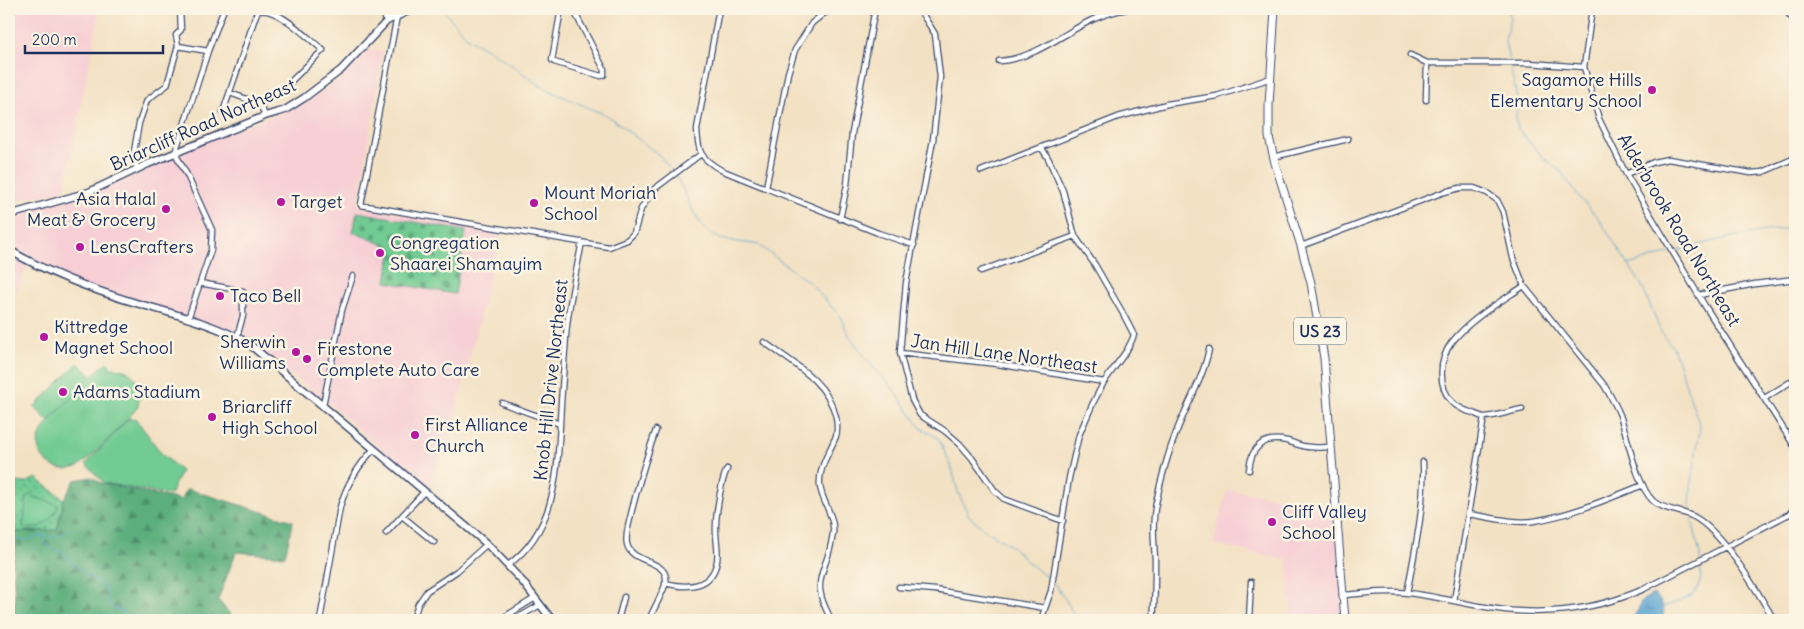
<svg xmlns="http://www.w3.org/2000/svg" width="1804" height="629" viewBox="0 0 1804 629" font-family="Delius,sans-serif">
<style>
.built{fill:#f7cfd4}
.grass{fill:url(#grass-dots);stroke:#467d78}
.forest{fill:url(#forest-firs);stroke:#3c6f6d}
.cemetery{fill:url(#cemetery-stones);stroke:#467d78}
.pitch{fill:#71cb92;stroke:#467d78}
.water{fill:url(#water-ripples);stroke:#396997}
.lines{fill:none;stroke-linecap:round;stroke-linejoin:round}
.stream{stroke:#57a3d0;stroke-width:1}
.minor-casing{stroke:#3b4a6d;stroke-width:7}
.secondary-casing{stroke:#3b4a6d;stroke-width:9}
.primary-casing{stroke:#3b4a6d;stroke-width:9}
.minor{stroke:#fff;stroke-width:4.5}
.secondary{stroke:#fff;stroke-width:6}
.primary{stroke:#fff;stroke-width:7}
.poi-dot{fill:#b5179e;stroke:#fcf5e5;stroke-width:2}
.labels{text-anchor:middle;stroke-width:5;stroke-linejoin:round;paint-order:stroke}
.shield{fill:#fcf5e5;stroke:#5e6a86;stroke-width:1}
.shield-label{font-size:16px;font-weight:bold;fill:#1b2f5e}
.poi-label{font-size:18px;fill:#1b2f5e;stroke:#fcf5e5;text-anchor:start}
.street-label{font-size:18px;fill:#1b2f5e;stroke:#fcf5e5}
</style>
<defs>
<pattern id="grass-dots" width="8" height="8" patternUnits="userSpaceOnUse" patternTransform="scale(1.25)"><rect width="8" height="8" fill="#71cb92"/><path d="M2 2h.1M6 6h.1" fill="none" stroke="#5ca57a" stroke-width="1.8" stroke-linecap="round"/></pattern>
<pattern id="forest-firs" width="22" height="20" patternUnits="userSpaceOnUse" patternTransform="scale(1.25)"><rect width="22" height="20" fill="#5caf7c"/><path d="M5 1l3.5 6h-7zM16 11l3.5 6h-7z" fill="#4b8f69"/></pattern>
<pattern id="cemetery-stones" width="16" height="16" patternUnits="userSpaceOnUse" patternTransform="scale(1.25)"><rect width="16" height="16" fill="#71cb92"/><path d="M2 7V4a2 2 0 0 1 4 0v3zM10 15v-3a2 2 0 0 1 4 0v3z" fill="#5ca57a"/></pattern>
<pattern id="water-ripples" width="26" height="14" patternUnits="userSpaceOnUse" patternTransform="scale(1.25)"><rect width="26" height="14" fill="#57a3d0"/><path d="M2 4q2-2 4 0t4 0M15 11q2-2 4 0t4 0" fill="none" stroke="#4785ac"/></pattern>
</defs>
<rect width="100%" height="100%" fill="#fcf5e5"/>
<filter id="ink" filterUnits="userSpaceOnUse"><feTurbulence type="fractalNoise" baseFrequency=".02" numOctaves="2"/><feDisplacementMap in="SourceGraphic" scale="10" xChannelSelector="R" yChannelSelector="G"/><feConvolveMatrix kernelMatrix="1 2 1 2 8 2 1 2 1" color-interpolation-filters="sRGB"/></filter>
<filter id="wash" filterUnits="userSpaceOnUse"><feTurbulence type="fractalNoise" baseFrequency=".0096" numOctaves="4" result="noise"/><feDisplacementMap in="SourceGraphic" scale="20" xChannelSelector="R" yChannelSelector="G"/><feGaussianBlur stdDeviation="1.12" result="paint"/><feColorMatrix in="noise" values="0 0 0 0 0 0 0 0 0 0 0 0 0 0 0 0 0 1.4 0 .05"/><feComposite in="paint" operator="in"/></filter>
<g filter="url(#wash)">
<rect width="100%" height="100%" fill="#f3e1c3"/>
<path class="built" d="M9 9H100L64 190 9 202Z
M368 49 383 52 358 206 501 231 454 420 427 492 326 400 242 341 211 328 87 288 28 265 9 307V215L63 200 179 150 304 104 338 80Z
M1227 490 1337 506 1345 620H1292L1287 560 1213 544Z"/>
<path class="grass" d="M9 464 12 465 10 481 25 483 36 478 64 499 57 530 11 532 12 551H9Z"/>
<path class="forest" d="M91 477 101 483 181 500 187 489 293 521 285 556 236 552 218 600 235 620H12L15 601 11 532 57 530 64 499 75 480Z"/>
<path class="cemetery" d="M357 212 466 231 455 294 386 282 392 248 353 232Z"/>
<path class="pitch" d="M107 362 110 365 109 368C135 367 142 383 138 407 129 418 88 462 77 467 69 470 58 470 51 465 18 442 57 414 73 396L48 421 34 407 78 363 92 376Z
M135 418 162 454 181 471 170 495 104 483 86 464 128 419Z
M29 495 58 505C54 520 39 532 23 527L27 496Z"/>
<path class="water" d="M1653 594C1662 600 1667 611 1661 620H1631L1638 610 1641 601Z"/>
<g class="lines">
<path class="stream" d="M442 9 468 38 505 60 539 85 557 94 608 116 659 155 677 177 693 211 705 229 720 239 759 245 811 284 839 315 850 337 876 371 889 383 921 428 938 438 951 465 958 492 969 516 984 529 1013 547 1026 561 1051 580
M1508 9 1510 17 1505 42 1509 61
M1510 65 1517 99 1516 120 1518 129 1542 156 1561 172 1580 198 1599 219 1641 284 1661 332 1673 347 1700 427 1691 489 1690 512
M1674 252C1714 240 1754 231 1795 228
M1628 265 1670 253
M41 535 55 538 70 529
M9 539 26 540 41 535 49 547 63 552 72 563 88 576 101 583 107 593 109 605 137 620
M1054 583 1067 602 1077 620
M1664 607C1672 603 1682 601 1689 597 1712 583 1696 540 1692 519"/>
</g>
</g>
<g filter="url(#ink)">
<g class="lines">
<defs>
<path id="minor" d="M378 9 387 21
M561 9 552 60 554 62 601 76 604 75V69L573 9
M719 9 697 129C698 152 700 158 721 170L878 233 914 245
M919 9 935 34 940 77 933 140 906 283 900 353 912 400 920 415 945 431 960 444 972 458 995 491 1004 499 1063 521
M1592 9 1584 67 1599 119 1626 174 1705 306 1795 447
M1785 9 1795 22
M397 16 361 205 609 247 627 240 634 233 641 209 653 190 701 154
M178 46 208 51
M1410 55 1427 63H1529L1584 67
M999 61C1035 59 1063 33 1094 19 1105 14 1116 11 1127 9
M230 93 260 104
M1426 100 1427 63
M223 112 257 12C274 3 310 40 323 50L279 93 260 104 265 116
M1041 147 1048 158 1063 191 1075 236 1095 265 1121 310 1134 335 1132 340 1127 350 1104 382 1093 403 1079 435 1069 478 1051 591 1041 620
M1273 157 1348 139
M137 170 134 152 139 123 147 100 167 85 178 46 176 35 181 30 180 9
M981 171 1118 117 1167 104 1217 96 1271 78
M1626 174 1654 162 1668 159 1751 173 1763 172 1795 158
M766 188 788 73 795 50 812 23 823 14 835 9
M840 219 847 185 852 133 875 9
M1301 246 1444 192 1460 188H1474L1487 193 1497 200 1503 212 1513 258 1524 286 1604 385C1610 395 1616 405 1620 415 1628 438 1636 484 1653 501 1664 511 1683 510 1696 518 1723 534 1758 592 1774 620
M981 271 1075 236
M200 283 243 291V316L237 337
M1699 295 1755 284 1795 279
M188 319 211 250 212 230 187 175 175 153 208 51 224 9
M764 342C791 362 828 381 836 417 837 423 838 430 836 436 830 452 818 467 820 486 822 502 835 516 833 533 832 539 831 546 829 552 826 564 819 575 820 588 820 600 827 610 831 620
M900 353 997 364 1104 382
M1765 398 1795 379
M502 403 560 424
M323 405 342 310 353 276
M1522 409C1512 411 1494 417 1484 417 1481 417 1476 414 1473 413 1466 411 1459 408 1453 403 1437 387 1439 359 1452 342 1470 319 1500 302 1524 286
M1249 470C1251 447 1263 436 1287 441 1295 443 1302 447 1310 447 1317 448 1324 447 1331 447
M1790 513 1795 507
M1469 514C1488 517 1514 524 1534 521 1571 515 1608 499 1643 485
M402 516 434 542
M386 533 424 492
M508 565C555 531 557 476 560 424 561 395 564 366 566 336 568 305 576 273 582 242
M665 583C688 589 712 588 717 561 719 549 715 537 716 526 716 513 721 481 727 469
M899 587 935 590 1045 608
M1407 593C1415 550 1425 506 1423 462
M1342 595C1364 594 1386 590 1408 593 1444 597 1480 609 1517 611 1562 614 1603 607 1644 589L1785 516 1795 512
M1454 601 1484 417
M320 620 340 507C346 486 358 466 373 450
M413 620 418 604 427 591 457 571 487 544
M504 620 506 616 535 598
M514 620 540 605
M618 620 624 597
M649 620C653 610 664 591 666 582 669 559 631 564 627 544 625 535 629 524 631 514 638 485 646 458 656 430
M1153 620C1155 600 1155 580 1155 560 1154 541 1152 521 1156 503 1161 479 1167 456 1176 433 1187 404 1203 379 1209 349
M1249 620 1251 582"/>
<path id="secondary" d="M9 215 89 192 148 164 265 116 285 110 304 98 341 70 387 21 413 9
M9 250C48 273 93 290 136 303 174 314 214 324 248 343L487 544 522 581 552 620"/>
<path id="primary" d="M1275 9 1269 105V137L1275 163 1301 246 1311 283 1324 358 1345 620"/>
</defs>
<use href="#minor" class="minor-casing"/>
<use href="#secondary" class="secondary-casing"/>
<use href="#primary" class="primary-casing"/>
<use href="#minor" class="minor"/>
<use href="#secondary" class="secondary"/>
<use href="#primary" class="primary"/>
</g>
</g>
<g class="poi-dot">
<circle cx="1652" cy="90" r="5"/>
<circle cx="281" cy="202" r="5"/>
<circle cx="534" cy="203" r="5"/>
<circle cx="166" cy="209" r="5"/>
<circle cx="80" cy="247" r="5"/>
<circle cx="380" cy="253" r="5"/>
<circle cx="220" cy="296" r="5"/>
<circle cx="44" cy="337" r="5"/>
<circle cx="296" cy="352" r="5"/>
<circle cx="307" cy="359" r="5"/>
<circle cx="63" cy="392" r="5"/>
<circle cx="212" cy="417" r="5"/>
<circle cx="415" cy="435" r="5"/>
<circle cx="1272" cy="522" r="5"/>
</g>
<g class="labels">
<rect class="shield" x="1294" y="317.5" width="52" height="27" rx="4"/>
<g class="shield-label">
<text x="1320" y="337">US 23</text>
</g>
<g class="poi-label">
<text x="1642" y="86" text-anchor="end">Sagamore Hills<tspan x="1642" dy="21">Elementary School</tspan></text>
<text x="544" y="199">Mount Moriah<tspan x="544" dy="21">School</tspan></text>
<text x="156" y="205" text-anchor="end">Asia Halal<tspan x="156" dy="21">Meat &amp; Grocery</tspan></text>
<text x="291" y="208">Target</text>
<text x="390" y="249">Congregation<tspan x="390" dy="21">Shaarei Shamayim</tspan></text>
<text x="90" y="253">LensCrafters</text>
<text x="230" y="302">Taco Bell</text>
<text x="54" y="333">Kittredge<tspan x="54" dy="21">Magnet School</tspan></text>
<text x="286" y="348" text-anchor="end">Sherwin<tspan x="286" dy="21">Williams</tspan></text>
<text x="317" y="355">Firestone<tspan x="317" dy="21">Complete Auto Care</tspan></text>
<text x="73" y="398">Adams Stadium</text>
<text x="222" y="413">Briarcliff<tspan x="222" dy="21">High School</tspan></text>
<text x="425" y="431">First Alliance<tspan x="425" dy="21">Church</tspan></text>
<text x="1282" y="518">Cliff Valley<tspan x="1282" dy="21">School</tspan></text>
</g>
<g class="street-label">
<text transform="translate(203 125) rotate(-24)" y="6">Briarcliff Road Northeast</text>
<text transform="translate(1679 230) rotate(59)" y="6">Alderbrook Road Northeast</text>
<text transform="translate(1004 354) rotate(8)" y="6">Jan Hill Lane Northeast</text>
<text transform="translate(551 380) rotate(-84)" y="6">Knob Hill Drive Northeast</text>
</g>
</g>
<rect width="1804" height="629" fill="none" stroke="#fcf5e5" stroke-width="30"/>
<path d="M25 45v8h138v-8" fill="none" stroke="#1b2f5e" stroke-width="2.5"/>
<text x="32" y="45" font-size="15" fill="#1b2f5e" stroke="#fcf5e5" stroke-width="4" paint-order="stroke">200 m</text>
</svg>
